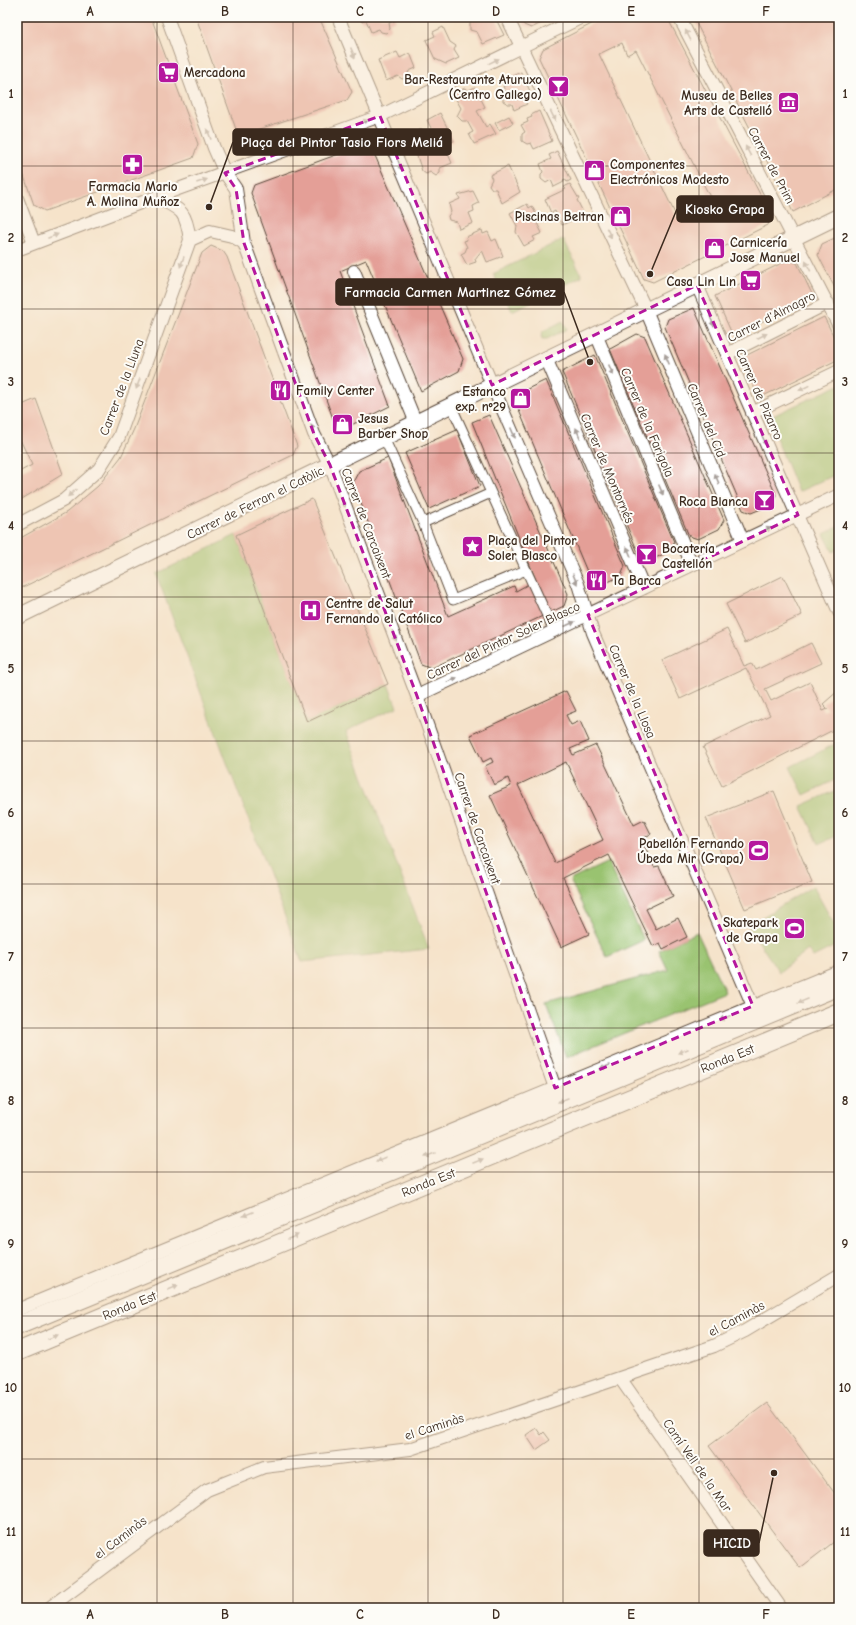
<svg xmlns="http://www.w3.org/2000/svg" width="856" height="1625" viewBox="0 0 856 1625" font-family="'Comic Neue',sans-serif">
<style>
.green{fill:#99c370;stroke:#6a7647}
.building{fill:#e49f97;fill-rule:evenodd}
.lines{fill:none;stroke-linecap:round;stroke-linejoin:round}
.pedestrian-casing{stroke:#574638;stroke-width:11}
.minor-casing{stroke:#574638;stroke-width:14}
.tertiary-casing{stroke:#574638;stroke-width:17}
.primary-casing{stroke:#574638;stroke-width:20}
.pedestrian{stroke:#fff;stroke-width:9}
.minor{stroke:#fff;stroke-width:12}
.tertiary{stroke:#fff;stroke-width:15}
.primary{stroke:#fff;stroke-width:18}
.oneway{fill:#a79f9a}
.marked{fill:none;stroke:#b5179e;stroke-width:3;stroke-dasharray:8 5;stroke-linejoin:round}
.grid{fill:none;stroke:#3b2a1e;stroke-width:1;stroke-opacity:0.55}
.labels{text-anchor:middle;stroke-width:4;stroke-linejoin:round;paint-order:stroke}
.poi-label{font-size:13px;font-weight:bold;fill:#3b2a1e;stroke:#fdfcf7;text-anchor:start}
.street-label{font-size:13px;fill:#3b2a1e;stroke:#fdfcf7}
.leader{fill:none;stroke:#3b2a1e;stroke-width:1.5}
.callout-dot{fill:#3b2a1e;stroke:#fdfcf7;stroke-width:1.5}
.callout{fill:#3b2a1e;stroke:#3b2a1e;stroke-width:1.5}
.callout-label{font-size:14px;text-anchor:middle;font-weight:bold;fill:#fff}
.neatline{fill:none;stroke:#3b2a1e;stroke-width:1.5}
.grid-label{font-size:13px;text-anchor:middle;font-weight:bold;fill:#3b2a1e}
</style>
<rect width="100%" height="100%" fill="#fdfcf7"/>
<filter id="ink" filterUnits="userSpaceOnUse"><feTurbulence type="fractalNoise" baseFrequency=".025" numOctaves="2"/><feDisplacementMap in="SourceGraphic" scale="8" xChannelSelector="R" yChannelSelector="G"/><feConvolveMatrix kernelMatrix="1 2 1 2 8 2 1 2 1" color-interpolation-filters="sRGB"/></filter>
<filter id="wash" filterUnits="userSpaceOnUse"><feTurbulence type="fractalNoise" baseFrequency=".012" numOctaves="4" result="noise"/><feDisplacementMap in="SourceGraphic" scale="16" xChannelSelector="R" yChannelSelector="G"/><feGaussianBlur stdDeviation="0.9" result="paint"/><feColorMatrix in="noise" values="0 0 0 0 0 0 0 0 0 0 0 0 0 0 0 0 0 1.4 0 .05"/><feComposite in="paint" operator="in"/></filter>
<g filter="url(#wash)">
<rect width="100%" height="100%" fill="#f5e3cb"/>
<path class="green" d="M563 239 582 276 512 311 493 274Z
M563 321 567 329 547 339H542L541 336 543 331Z
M839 385V473L798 492 768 418Z
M839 526V548L833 552 824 534Z
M236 535 307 722 388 684 397 707 346 731 429 949 302 962 156 574Z
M839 742V778L804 795 790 767Z
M839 789V835L819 844 801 806Z
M608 862 644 940 607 957 570 880Z
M813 886 839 933V944L813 957 808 950 779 972 748 926Z
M697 932 725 992 566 1057 546 1004 668 970 659 951Z"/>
<g id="blocks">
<path class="building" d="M17 17H151L198 144 193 158 45 211 34 205 17 156Z
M196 17H319L352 92 347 100 244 134 237 132Z
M359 17H394L396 20 389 23 390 29 386 33 381 32 379 29 371 32 366 20 362 22Z
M473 17H495L504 35 483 44 477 32 470 30V23L474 19Z
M520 17H554L531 28 524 25Z
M605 17H667L772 217 768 225 653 282 644 279 539 58 543 49ZM622 43 627 55 636 50 713 203 678 220 599 54Z
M693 17H839V188L793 212Z
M443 27 450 42 456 46 454 50 459 58 446 64 435 59 426 40 435 36 433 32Z
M397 52 400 58 410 53 416 68 409 71 406 78 402 79 398 76 386 81 378 60Z
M521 72 530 91 522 95 527 104 514 110 512 104H508L503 101V96L506 93 503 86 515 81 512 76Z
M475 87 485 107 477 111 486 127 490 124 496 134 474 144 469 134 473 132 467 121H462L457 116 461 108 453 94 465 88 467 91Z
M539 111 552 141 534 149 531 143 527 144 522 141V134L525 132 521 125 528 122 527 119 532 117 531 115Z
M440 113 454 141 444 145 452 163 440 168V173L436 176 430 172 426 174 422 171 412 141 416 139 415 134 418 130H423L426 133 432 130 427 120Z
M509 116 513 123 499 130 495 123Z
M363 145 373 151 463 359 459 371 421 391 366 260 340 271 390 406 345 428 335 424 251 193 254 185Z
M557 151 571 180 567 182 565 179 563 180 564 182 554 187 551 180 546 183 541 179V174L543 172 540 164 551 159 549 155Z
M508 166 520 192 502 203 496 189H492L489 185 492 179 490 175Z
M570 184 579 199 577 200 583 212 579 214 581 216 562 225 555 211 551 213 545 199 566 189 564 187Z
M473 191 479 203 473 206 474 211 469 213 473 223 459 229 457 222 449 220 448 216 451 212 449 204 460 199 458 195Z
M527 204 529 208 532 206 540 222 537 223 542 233 533 237 535 240 524 246 516 232 517 226 510 213Z
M482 230 483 234 488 232 492 241 496 239 503 256 487 262 482 250 475 259 476 262 467 265 461 254 465 252 467 247 464 241 467 240 466 237Z
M839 236V256L837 257 839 260V296L818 255 822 244Z
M211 246 223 251 227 257 297 446 293 455 17 590V540L67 512 98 486 121 457 134 429 202 253Z
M788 260 797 263 813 296 733 336 715 296Z
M694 308 776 495 771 505 751 513 743 510 665 327 668 319Z
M824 317 839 347V359L759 398 741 358Z
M637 334 645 337 724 520 719 529 698 539 689 536 610 349Z
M595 355 674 542 670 551 649 561 640 557 562 372Z
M546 380 625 566 621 576 599 586 591 581 515 401 519 393Z
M36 399 63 474 17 502V473L32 465 17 433V407Z
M489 415 568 594 564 606 432 668 421 664 353 482 359 471 388 458 448 616 514 586 516 591 536 580 472 422Z
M457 430 480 486 429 509 405 453Z
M312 499 388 684 307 722 236 535Z
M783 576 802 615 745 643 726 604Z
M727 629 744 666 752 663 756 670 811 643 821 663 765 689 771 701 810 682 823 711 828 709 823 704 839 690V727L722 786 703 747 770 715 746 668 680 699 662 660Z
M566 691 576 711 566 715 571 725 580 721 589 741 570 749 573 755 596 745 634 825 644 820 651 834 641 839 654 867 659 866 673 896 646 909 656 929 678 918 687 937 663 949 660 943 653 946 609 855 563 878 589 934 561 947 490 795 511 786 508 778 494 785 485 766 493 762 491 758 483 762 470 735ZM566 762 603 840 555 863 518 785Z
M774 791 812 882 745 909 706 818Z
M767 1403 839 1499V1538L800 1568 709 1446Z
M536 1428 541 1435 544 1432 550 1440 536 1450 526 1435Z"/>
</g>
</g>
<g filter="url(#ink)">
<use href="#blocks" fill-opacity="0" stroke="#574638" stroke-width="1"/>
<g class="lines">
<defs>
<path id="pedestrian" d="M451 405 554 631
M384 438 423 523
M491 493 423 523 453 600 526 570"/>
<path id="minor" d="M167 17 214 148 225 173 236 189 244 243 314 434 330 465 417 696 555 1088
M338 17 492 385 578 584 593 633 753 1006
M507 17 646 310 743 541
M679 17 839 326
M156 197C182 210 186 211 190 240
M17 198 34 243
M17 250 156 197 380 116 582 17
M354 271 416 423
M697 285 839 612
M596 334 692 565
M727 354 828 303
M546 358 644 588
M752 413 839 371
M17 525 64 500 99 469 119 437 190 240 210 231 232 236 244 243
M417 696 839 495
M17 1310 839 971
M620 1378 781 1608
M49 1608 207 1490 264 1467 410 1449 714 1346 745 1331 839 1275"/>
<path id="tertiary" d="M17 617 839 216"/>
<path id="primary" d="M17 1326 839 986
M17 1352 839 1012"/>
</defs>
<use href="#pedestrian" class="pedestrian-casing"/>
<use href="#minor" class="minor-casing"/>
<use href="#tertiary" class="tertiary-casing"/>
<use href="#primary" class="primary-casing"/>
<use href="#pedestrian" class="pedestrian"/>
<use href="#minor" class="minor"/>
<use href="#tertiary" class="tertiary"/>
<use href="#primary" class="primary"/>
</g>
<defs><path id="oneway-solid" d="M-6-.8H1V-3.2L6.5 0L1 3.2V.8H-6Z"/></defs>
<g class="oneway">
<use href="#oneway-solid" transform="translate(688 35) rotate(-118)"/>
<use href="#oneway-solid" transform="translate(353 53) rotate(67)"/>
<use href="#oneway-solid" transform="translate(494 61) rotate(-26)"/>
<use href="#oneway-solid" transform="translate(553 116) rotate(64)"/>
<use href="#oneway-solid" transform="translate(363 122) rotate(-20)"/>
<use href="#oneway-solid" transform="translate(209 134) rotate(-110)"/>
<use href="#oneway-solid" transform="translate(748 151) rotate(-118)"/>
<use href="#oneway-solid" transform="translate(400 165) rotate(67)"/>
<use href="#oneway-solid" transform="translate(202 181) rotate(-19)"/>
<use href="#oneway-solid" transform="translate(609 233) rotate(64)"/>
<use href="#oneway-solid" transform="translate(53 236) rotate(-21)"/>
<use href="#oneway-solid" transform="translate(182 262) rotate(110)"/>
<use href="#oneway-solid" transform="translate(808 266) rotate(-117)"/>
<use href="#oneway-solid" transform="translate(268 308) rotate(-110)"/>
<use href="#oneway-solid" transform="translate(712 321) rotate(67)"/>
<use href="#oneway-solid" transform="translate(467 324) rotate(67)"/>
<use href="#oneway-solid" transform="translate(762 336) rotate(-27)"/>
<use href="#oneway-solid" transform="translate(667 359) rotate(-113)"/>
<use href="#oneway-solid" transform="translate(611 370) rotate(67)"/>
<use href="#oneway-solid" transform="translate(138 384) rotate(110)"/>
<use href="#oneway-solid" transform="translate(804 388) rotate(154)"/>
<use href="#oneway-solid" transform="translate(313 430) rotate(-112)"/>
<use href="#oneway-solid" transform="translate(513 433) rotate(67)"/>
<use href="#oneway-solid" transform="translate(578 433) rotate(-113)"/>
<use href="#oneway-solid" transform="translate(764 440) rotate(66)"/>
<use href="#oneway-solid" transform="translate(717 479) rotate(-113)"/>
<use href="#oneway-solid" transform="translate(661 490) rotate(67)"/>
<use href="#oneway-solid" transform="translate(72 493) rotate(138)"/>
<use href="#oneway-solid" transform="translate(343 502) rotate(69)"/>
<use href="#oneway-solid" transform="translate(766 530) rotate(-26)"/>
<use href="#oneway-solid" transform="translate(629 552) rotate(-113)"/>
<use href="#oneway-solid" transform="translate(575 579) rotate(67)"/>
<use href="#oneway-solid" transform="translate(623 598) rotate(-25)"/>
<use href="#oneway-solid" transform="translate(570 624) rotate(-25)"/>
<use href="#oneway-solid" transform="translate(394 636) rotate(69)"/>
<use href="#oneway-solid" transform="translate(452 680) rotate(-25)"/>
<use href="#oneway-solid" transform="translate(803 1001) rotate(158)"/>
<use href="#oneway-solid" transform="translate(725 1018) rotate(158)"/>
<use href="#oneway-solid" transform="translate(683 1051) rotate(158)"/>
<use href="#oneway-solid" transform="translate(605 1067) rotate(158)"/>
<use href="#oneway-solid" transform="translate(563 1100) rotate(158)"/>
<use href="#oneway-solid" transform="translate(430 1155) rotate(158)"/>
<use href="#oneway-solid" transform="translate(381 1159) rotate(158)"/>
<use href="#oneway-solid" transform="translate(478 1161) rotate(-22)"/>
<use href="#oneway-solid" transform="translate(248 1214) rotate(158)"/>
<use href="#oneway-solid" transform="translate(293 1237) rotate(-22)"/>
<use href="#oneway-solid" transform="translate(173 1287) rotate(-22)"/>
<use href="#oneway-solid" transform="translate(53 1337) rotate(-22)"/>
</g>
</g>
<path d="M0 0H856V1625H0ZM380 116 492 385 697 285 798 515 588 615 753 1006 555 1088 417 696 330 465 314 434 244 243 236 189 225 173Z" fill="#f5e3cb" fill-opacity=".55" fill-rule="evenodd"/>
<path class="marked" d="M380 116 492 385 697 285 798 515 588 615 753 1006 555 1088 417 696 330 465 314 434 244 243 236 189 225 173Z"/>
<path class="grid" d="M157 17V1608M293 17V1608M428 17V1608M563 17V1608M699 17V1608M17 166H839M17 309H839M17 453H839M17 597H839M17 741H839M17 884H839M17 1028H839M17 1172H839M17 1316H839M17 1459H839"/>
<defs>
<symbol id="supermarket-square" viewBox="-11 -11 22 22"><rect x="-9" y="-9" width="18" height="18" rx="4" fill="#b5179e" stroke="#fdfcf7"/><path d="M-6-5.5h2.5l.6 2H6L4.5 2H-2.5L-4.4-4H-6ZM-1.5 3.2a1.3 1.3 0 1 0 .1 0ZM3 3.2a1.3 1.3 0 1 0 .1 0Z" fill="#fff"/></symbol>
<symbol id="bar-square" viewBox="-11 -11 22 22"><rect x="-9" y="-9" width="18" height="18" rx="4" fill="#b5179e" stroke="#fdfcf7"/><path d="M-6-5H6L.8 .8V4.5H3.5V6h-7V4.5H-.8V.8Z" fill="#fff"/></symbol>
<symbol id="museum-square" viewBox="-11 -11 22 22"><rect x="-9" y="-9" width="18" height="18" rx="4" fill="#b5179e" stroke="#fdfcf7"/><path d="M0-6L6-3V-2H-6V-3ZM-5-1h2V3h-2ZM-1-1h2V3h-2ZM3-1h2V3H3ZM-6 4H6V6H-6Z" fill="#fff"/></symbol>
<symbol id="pharmacy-square" viewBox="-11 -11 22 22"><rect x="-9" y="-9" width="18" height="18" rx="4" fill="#b5179e" stroke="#fdfcf7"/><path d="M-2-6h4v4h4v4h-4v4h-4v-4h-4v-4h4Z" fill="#fff"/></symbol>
<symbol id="shop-square" viewBox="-11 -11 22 22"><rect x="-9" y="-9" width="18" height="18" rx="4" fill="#b5179e" stroke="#fdfcf7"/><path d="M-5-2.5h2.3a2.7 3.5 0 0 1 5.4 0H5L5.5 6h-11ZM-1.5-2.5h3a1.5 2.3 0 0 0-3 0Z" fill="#fff"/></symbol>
<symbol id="restaurant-square" viewBox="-11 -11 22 22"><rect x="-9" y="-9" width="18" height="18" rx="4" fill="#b5179e" stroke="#fdfcf7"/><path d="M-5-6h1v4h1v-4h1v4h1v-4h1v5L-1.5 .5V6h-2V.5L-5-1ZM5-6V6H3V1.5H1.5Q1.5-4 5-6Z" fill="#fff"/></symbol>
<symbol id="sight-square" viewBox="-11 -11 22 22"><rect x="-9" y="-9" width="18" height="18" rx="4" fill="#b5179e" stroke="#fdfcf7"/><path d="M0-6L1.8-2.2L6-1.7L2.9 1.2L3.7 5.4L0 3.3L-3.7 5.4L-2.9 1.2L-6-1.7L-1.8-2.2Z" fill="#fff"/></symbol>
<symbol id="hospital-square" viewBox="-11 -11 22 22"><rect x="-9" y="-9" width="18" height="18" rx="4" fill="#b5179e" stroke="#fdfcf7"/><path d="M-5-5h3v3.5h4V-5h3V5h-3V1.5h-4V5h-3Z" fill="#fff"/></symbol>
<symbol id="stadium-square" viewBox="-11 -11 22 22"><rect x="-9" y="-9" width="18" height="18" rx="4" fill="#b5179e" stroke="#fdfcf7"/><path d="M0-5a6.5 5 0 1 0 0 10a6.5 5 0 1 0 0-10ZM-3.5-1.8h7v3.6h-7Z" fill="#fff"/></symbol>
</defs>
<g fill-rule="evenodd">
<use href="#supermarket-square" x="156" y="60" width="25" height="25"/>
<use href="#bar-square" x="546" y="74" width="25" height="25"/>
<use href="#museum-square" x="776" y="90" width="25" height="25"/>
<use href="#pharmacy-square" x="120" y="152" width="25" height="25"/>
<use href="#shop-square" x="582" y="158" width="25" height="25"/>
<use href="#shop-square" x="608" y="204" width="25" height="25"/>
<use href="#shop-square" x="702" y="236" width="25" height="25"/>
<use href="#supermarket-square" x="738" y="268" width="25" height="25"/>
<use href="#restaurant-square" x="268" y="378" width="25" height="25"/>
<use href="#shop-square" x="508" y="386" width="25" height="25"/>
<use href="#shop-square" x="330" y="412" width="25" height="25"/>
<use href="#bar-square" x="752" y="488" width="25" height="25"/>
<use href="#sight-square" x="460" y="534" width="25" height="25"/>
<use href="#bar-square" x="634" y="542" width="25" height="25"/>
<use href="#restaurant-square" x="584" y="568" width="25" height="25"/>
<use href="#hospital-square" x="298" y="598" width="25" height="25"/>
<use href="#stadium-square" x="746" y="838" width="25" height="25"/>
<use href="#stadium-square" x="782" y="916" width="25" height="25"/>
</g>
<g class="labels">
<g class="poi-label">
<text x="184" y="77">Mercadona</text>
<text x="542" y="84" text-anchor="end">Bar-Restaurante Aturuxo<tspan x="542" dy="15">(Centro Gallego)</tspan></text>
<text x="772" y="100" text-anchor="end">Museu de Belles<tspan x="772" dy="15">Arts de Castelló</tspan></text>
<text x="610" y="169">Componentes<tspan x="610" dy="15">Electrónicos Modesto</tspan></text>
<text x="133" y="191" text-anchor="middle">Farmacia Mario<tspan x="133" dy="15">A. Molina Muñoz</tspan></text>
<text x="604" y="221" text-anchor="end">Piscinas Beltran</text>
<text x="730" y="247">Carnicería<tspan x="730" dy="15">Jose Manuel</tspan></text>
<text x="736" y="286" text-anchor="end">Casa Lin Lin</text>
<text x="296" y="395">Family Center</text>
<text x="506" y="396" text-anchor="end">Estanco<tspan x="506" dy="15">exp. nº29</tspan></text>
<text x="358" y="423">Jesus<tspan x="358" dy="15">Barber Shop</tspan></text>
<text x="748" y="506" text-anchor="end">Roca Blanca</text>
<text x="488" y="545">Plaça del Pintor<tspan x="488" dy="15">Soler Blasco</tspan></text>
<text x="662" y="553">Bocatería<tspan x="662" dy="15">Castellón</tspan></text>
<text x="612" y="585">Ta Barca</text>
<text x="326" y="608">Centre de Salut<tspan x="326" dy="15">Fernando el Católico</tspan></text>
<text x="744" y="848" text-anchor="end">Pabellón Fernando<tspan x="744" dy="15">Úbeda Mir (Grapa)</tspan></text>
<text x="778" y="927" text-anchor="end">Skatepark<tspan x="778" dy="15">de Grapa</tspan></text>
</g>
<g class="street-label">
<text transform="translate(772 165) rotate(62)" y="5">Carrer de Prim</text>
<text transform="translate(771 316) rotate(-27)" y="5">Carrer d'Almagro</text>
<text transform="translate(121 387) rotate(-69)" y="5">Carrer de la Lluna</text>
<text transform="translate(760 394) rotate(66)" y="5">Carrer de Pizarro</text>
<text transform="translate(707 420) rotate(67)" y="5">Carrer del Cid</text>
<text transform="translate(648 422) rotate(67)" y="5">Carrer de la Farigola</text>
<text transform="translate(608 468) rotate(67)" y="5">Carrer de Montornés</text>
<text transform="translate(255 502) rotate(-26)" y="5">Carrer de Ferran el Catòlic</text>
<text transform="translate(367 523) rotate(69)" y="5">Carrer de Carcaixent</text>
<text transform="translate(503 640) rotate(-25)" y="5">Carrer del Pintor Soler Blasco</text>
<text transform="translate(633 691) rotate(67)" y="5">Carrer de la Llosa</text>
<text transform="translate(478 828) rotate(71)" y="5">Carrer de Carcaixent</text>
<text transform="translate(727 1058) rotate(-22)" y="5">Ronda Est</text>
<text transform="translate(428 1182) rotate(-22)" y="5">Ronda Est</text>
<text transform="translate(129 1305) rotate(-22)" y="5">Ronda Est</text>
<text transform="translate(736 1318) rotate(-28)" y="5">el Caminàs</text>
<text transform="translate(434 1426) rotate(-18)" y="5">el Caminàs</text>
<text transform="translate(698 1465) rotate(55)" y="5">Camí Vell de la Mar</text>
<text transform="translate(120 1537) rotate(-37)" y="5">el Caminàs</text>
</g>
</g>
<path class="leader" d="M209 207L233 142M650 274L677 209M590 362L564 292M774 1473L759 1543"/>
<g class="callout-dot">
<circle cx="209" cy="207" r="4"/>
<circle cx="650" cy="274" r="4"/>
<circle cx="590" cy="362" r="4"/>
<circle cx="774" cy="1473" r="4"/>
</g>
<g class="callout">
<rect x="233" y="129" width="218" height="26" rx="4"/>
<rect x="677" y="196" width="96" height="26" rx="4"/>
<rect x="336" y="279" width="228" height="26" rx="4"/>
<rect x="704" y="1530" width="55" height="26" rx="4"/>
</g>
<g class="callout-label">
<text x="342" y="147">Plaça del Pintor Tasio Flors Meliá</text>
<text x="725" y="214">Kiosko Grapa</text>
<text x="450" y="297">Farmacia Carmen Martinez Gómez</text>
<text x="732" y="1548">HICID</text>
</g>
<rect width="856" height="1625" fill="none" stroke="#fdfcf7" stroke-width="44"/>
<rect x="22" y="22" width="812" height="1581" class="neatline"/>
<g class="grid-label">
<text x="90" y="16">A</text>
<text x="225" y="16">B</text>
<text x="360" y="16">C</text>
<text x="496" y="16">D</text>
<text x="631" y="16">E</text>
<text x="766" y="16">F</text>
<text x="11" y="98">1</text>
<text x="845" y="98">1</text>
<text x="11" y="242">2</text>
<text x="845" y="242">2</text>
<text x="11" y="386">3</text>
<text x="845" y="386">3</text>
<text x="11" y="530">4</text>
<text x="845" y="530">4</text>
<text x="11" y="673">5</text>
<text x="845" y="673">5</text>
<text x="11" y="817">6</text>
<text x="845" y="817">6</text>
<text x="11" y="961">7</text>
<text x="845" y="961">7</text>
<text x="11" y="1105">8</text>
<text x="845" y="1105">8</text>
<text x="11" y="1248">9</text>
<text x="845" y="1248">9</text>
<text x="11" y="1392">10</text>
<text x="845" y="1392">10</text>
<text x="11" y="1536">11</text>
<text x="845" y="1536">11</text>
<text x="90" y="1619">A</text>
<text x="225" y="1619">B</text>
<text x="360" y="1619">C</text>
<text x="496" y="1619">D</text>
<text x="631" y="1619">E</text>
<text x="766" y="1619">F</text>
</g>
</svg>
